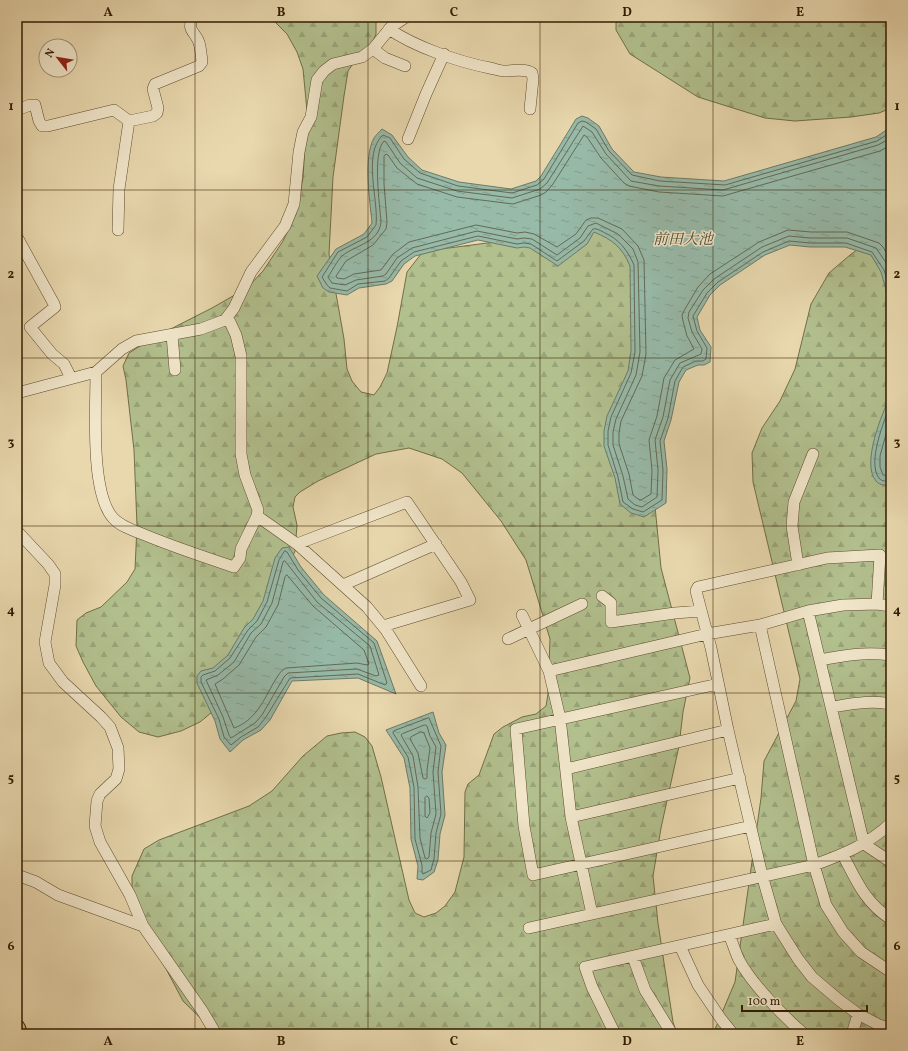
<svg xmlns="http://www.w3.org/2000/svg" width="908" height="1051" viewBox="0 0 908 1051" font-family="Vollkorn,'Noto Serif JP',serif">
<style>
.forest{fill:url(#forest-firs);stroke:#716e48}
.water{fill:url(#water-ripples);stroke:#6e7a66}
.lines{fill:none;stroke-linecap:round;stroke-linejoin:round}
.shore{stroke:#646a55;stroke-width:1}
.minor-casing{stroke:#5e4a2c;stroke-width:12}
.highway-casing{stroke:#301b01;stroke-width:18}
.minor{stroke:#f1e6ca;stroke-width:11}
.highway{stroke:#e4bc77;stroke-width:16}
.grid{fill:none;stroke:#301b01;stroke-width:1;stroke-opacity:0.55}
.labels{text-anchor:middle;stroke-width:3;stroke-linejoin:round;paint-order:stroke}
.water-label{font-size:15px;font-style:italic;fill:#4f4b33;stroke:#f1e6ca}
.neatline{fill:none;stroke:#301b01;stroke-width:1.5}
.grid-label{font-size:13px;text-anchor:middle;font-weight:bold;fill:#301b01}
</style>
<defs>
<pattern id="forest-firs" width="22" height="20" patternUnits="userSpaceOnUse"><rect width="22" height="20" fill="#b2c08e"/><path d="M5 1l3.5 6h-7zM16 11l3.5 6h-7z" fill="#99a479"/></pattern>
<pattern id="water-ripples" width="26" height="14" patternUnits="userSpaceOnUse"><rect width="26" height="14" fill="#97baa9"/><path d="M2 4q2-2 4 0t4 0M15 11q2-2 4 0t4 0" fill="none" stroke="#829f90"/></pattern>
</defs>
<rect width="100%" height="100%" fill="#e9d8ae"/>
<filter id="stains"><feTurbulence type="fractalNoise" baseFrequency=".005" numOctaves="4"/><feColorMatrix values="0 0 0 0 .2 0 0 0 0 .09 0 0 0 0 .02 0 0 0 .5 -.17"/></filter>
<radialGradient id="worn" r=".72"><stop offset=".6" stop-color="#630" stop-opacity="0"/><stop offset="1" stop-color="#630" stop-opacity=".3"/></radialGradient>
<path class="forest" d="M270 17H376V34L370 48 359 55 348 71 344 96 333 177 329 254 344 339 347 369 352 381 361 392 374 395 380 387 387 373 397 327 407 272 421 254 441 249 580 231 605 232 629 238 661 568 690 678 683 712 679 746 661 828 653 876 658 923 673 1022 677 1034H217L183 1001 164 965 132 891V876L144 849 159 840 249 806 272 791 303 756 327 736 341 733 355 732 365 737 372 746 381 777 409 900 415 913 424 917 436 913 445 906 455 892 464 857 465 792 468 784 479 775 494 734 503 727 522 717 536 714 546 706 548 694 550 639 526 560 501 521 462 473 442 459 409 448 376 454 318 481 300 492 295 497 293 507 297 525 295 551 276 597 217 708 200 722 181 731 158 737 139 732 121 717 96 686 83 662 76 646 77 620 86 613 101 607 127 582 135 569 137 526 134 450 126 380 123 366 129 353 151 339 212 308 247 288 263 271 283 241 296 214 303 178 307 111 303 69 297 52 287 34Z
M620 17H891V108L879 113 851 117 795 121 765 118 698 97 630 54 616 30V23Z
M879 234H891V1034H713L735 982 761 798 764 761 796 701 800 679 753 482 752 453 762 428 780 401 795 369 811 304 829 273 850 255Z"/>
<path class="water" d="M582 116 588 118 599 126 612 149 634 172 661 177 724 181 876 137 891 127V307L881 272 871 255 845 247H810L790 245 765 255 720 285 710 295 697 317 700 330 711 347 710 362 704 365H698L686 370 679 382 671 420 664 441 667 469 666 503 644 517 631 513 620 504 615 478 604 446V431L607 416 628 371 631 351 630 266C622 247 613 240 594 232L587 244 558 266 530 248 524 247 517 248 478 240 415 256 404 264 392 281 386 284 359 288 347 295 329 292 323 288 317 276 336 249 364 234 372 223C370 202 363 157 374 138 376 135 379 132 382 129L392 135 408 157 422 170 459 182 511 189 536 181 541 176 576 119Z
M891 395V485C886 485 880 486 876 481 861 464 882 413 891 395Z
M289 547 301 567 324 595 377 641 396 694 358 678 292 681 270 720 261 730 243 740 230 752 220 739 215 721 197 683V676L201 671 213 668 228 655 244 628 253 619 263 601 275 558 282 548Z
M433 712 439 733 446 745 442 772 445 815 440 834 438 860 434 872 423 880 417 879 418 866 411 839 410 788 404 758 386 730Z"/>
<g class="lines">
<path class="shore" d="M891 132 877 141 725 185 660 181 632 175 609 151 596 129 586 122 582 121 578 123 544 179 537 185 512 193 458 186 420 173 404 159 390 138 383 135C362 154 379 200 376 225L367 237 338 252 322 277 327 285 330 288 347 291 358 284 385 281 389 278 401 261 414 252 478 236 517 244 524 243 531 244 557 261 584 241 593 229C597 228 601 231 605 233 619 239 628 251 634 265L635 352 631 373 611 417 608 431V445L618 477 623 502 633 509 643 512 662 500 663 470 660 441 668 418 675 381 683 367 696 361H703L706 359 707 348 697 331 693 316 707 293 718 282 763 252 789 241 810 243H846L872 252 884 270 891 292
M891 138 878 145 723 190 659 186 631 181 606 154 592 132 583 126 547 183 540 189 512 198 457 191 417 178 400 163 386 142 384 141C372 153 380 206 381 222 379 243 355 245 342 256 337 261 332 271 328 277L332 283 345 285 356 280 383 276 386 274 397 258 412 248 477 231 517 239 524 238 532 239 557 255 580 238 588 226 596 223 618 234 633 249 638 262 640 352 636 375 616 419 613 432V445L623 476 628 499 635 505 642 507 657 497 658 470 655 440 663 417 670 380 680 363 701 354 702 349 692 332 688 318 689 312 703 290 714 279 762 247 789 236 810 238H847L876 248 889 267 891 274
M891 145 880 151 723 196 659 192 629 186 624 183 601 158 587 137 584 135 553 184 546 192 541 195 513 204 457 197 417 184 397 168 388 155 386 154 384 156V184L387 222 386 229 373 245 346 261 336 276 337 278 344 279 354 274 381 270 393 254 409 242 476 225 517 233 525 232 534 234 557 247 576 234 586 220 591 218H598L622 229 638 246 644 260 646 354 642 376 621 421 619 433V444L629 474 633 495 638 499 641 500 651 494 652 470 649 440 657 416 664 378 675 360 694 349 687 336 683 321 682 315 685 309 698 287 710 274 759 242 788 230 811 232H847L879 243 883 247 891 260
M891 404C884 420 867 463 879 478 882 482 887 481 891 481
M891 416 880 456V467L883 475 891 476
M285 551 287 552 298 570 321 598 374 643 387 683 385 685 358 674 290 678 266 717 258 727 241 737 231 745 224 737 219 719 201 682V677L203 675 215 671 230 658 248 630 257 621 267 602 279 560Z
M285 561 317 602 370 646 379 675 376 676 357 669 288 673 284 677 262 715 255 723 231 738 229 735 223 717 206 680 218 675 234 662 251 633 261 624 272 603 283 562Z
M287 575 313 606 364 650 369 664 367 665 357 663 286 668C280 671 278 676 274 682 264 700 255 721 234 728L215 684 223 679 239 665 256 637 266 627 278 605 285 577Z
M429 718 441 746 438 772 441 814 436 833 434 859 431 870 423 874 422 873V865L415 839 414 787 408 757 393 733 394 731Z
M425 725 427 726 430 736 436 747 433 772 436 814 431 833 429 857 427 859 425 858 420 838 418 787 413 756 401 735 402 734Z
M421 732 424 733 430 748 427 770V778L425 779 423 778 418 753 410 739 411 737Z
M427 796 429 798 430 813 427 818 425 816V798Z"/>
<defs>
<path id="minor" d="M389 29C415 47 459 62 490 68 495 69 500 71 505 71 514 71 525 68 532 73L533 79 530 109
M373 49 385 58 405 66
M17 110 30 105H35L39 121 42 126H48L114 110 129 121 153 116 157 113 158 108 153 89 155 84 199 66 202 62C201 55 201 46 198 40 193 30 187 30 193 17
M408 139 426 94 444 54
M118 230 119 189 129 121
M17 237 54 304 55 307 30 327 52 354 64 364 71 378
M172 335 175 370
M96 372C96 408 90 492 113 518 121 527 135 531 145 535 174 547 204 557 234 567L240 558 241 549 257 516 258 510 245 475 241 454V356L236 335 230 322 225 320
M17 393 96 372 122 349 136 341 201 329 225 320 234 308 251 272 285 226 294 204 299 152 303 132 311 117 317 80 324 71 333 64 362 57 373 49 391 27 406 17
M257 516 297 544 367 607 386 630 421 686
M17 531 48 564 55 574V585L45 642 49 663 63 682 101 717 110 727 118 748 119 769 116 779 100 794 97 801 95 826 100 842 130 895 143 926 203 1012 216 1034
M297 544 407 502 461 582 470 600 383 626
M798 565 792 526 794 502 813 454
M343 585 436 544
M602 596 611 603V622L675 613 701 611
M877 604 880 555 827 558 698 587 696 591 711 648 728 730 762 875 776 924 798 959 812 977 839 1000 858 1014 879 1025 891 1029
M808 611 864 844 891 862
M522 615 549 671 560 718 571 817 592 914
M760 625 814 865 826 905 843 932 861 952 891 972
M508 639 582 604
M820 660C846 655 864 652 891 655
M549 671 707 634 760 625 808 611 843 605 877 604 891 606
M718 684 516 729 524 826 533 875 751 826
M832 707C852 704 871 700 891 704
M891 734V735
M566 769 728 730
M571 817 740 778
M843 855C856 880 866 904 891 919
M17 875 36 882 58 895 143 926
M529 928 814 865C842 855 869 844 891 823
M729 935C733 943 735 952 739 960 752 984 783 1016 804 1034
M680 946 698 985 721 1019 733 1034
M633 957 645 990 672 1034
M615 1034 592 987 585 967 776 924
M852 1034 858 1014"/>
<path id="highway" d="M17 1028 19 1034"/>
</defs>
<use href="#minor" class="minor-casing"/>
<use href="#highway" class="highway-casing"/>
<use href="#minor" class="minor"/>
<use href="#highway" class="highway"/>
</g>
<path class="grid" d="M195 17V1034M368 17V1034M540 17V1034M713 17V1034M17 190H891M17 358H891M17 526H891M17 693H891M17 861H891"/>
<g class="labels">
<g class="water-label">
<text x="683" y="244">前田大池</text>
</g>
</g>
<rect width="908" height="1051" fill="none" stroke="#e9d8ae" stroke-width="44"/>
<g transform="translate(58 58) rotate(301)"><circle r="19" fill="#f1e6ca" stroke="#a4957a"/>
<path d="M0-3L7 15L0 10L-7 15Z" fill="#8f2418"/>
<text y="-6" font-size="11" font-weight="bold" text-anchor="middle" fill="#301b01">N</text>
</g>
<path d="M742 1005v6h125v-6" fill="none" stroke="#301b01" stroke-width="2"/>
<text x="748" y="1005" font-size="12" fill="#301b01" stroke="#f1e6ca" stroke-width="3" paint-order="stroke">100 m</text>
<rect x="22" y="22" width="864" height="1007" class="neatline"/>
<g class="grid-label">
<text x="108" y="16">A</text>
<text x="281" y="16">B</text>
<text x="454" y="16">C</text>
<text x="627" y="16">D</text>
<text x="800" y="16">E</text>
<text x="11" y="110">1</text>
<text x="897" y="110">1</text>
<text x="11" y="278">2</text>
<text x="897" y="278">2</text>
<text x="11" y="446">3</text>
<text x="897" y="446">3</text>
<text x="11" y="614">4</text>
<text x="897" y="614">4</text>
<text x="11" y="782">5</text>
<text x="897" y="782">5</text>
<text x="11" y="950">6</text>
<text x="897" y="950">6</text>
<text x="108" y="1045">A</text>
<text x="281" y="1045">B</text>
<text x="454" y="1045">C</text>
<text x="627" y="1045">D</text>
<text x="800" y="1045">E</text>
</g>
<rect width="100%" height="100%" filter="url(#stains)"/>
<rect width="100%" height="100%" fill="url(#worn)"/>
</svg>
